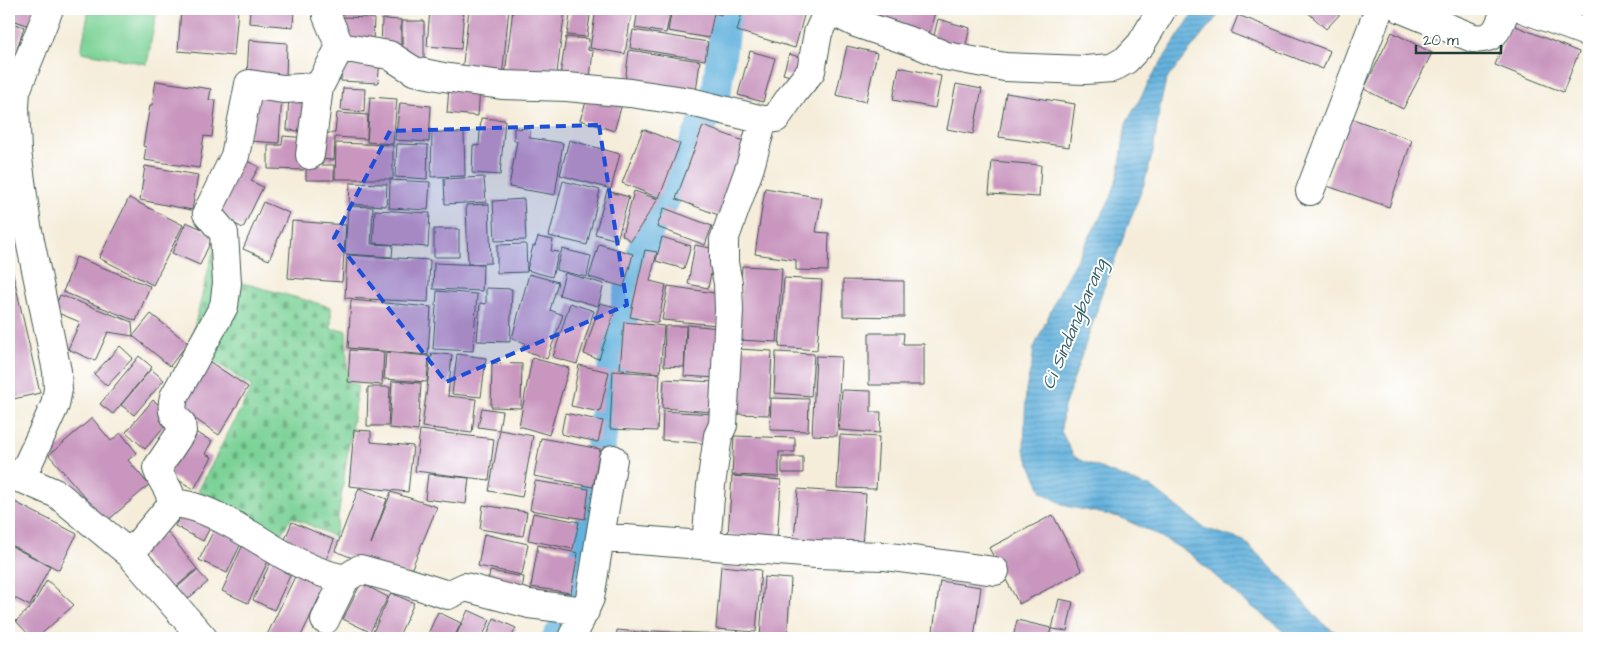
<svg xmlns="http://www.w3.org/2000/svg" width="1598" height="647" viewBox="0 0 1598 647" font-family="'Architects Daughter',sans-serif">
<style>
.green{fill:#7bd297;stroke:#4d8866}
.cemetery{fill:url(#cemetery-stones);stroke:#4d8866}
.water{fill:url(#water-rules);stroke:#427889}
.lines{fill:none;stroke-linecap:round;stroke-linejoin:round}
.canal{stroke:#64b2de;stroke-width:30}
.building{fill:#c996bf}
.street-casing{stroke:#3f574d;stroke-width:30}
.street{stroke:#fff;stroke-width:28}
.marked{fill:#1d4ed8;fill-opacity:0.2;stroke:#1d4ed8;stroke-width:4;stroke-dasharray:10 6;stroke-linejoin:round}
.labels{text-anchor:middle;stroke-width:4;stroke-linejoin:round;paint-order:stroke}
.water-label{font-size:18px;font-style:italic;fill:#346067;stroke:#fff}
</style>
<defs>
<pattern id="cemetery-stones" width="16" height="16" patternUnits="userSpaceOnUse" patternTransform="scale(1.25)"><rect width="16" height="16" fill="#7bd297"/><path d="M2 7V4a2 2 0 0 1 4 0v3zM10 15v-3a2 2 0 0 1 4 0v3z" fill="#64ac7c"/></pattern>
<pattern id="water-rules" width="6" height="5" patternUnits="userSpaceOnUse" patternTransform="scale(1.25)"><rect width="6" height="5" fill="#64b2de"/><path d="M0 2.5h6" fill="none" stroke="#5292b5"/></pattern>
</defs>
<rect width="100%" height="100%" fill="#fff"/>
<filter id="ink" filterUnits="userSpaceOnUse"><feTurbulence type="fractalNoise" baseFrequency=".02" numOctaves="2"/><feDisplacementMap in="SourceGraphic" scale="10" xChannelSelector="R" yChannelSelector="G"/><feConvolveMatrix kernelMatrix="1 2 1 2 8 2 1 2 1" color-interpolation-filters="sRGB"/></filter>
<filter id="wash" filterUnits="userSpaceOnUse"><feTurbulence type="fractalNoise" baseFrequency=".0096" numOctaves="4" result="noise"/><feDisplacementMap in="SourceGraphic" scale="20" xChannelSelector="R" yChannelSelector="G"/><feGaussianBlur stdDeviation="1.12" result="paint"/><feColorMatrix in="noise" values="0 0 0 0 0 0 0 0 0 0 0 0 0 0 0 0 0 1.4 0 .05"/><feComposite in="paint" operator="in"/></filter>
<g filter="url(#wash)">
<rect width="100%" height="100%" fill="#f5edda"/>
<path class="green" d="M89 9H157L147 64 81 52Z"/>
<path class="cemetery" d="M216 239 232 280 331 307V329L346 330 348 383 358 385 335 537 292 517 281 534 198 491 252 387 190 344Z"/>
<path class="water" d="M1196 9H1223L1166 80 1160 106 1153 152 1144 184 1101 295 1096 313 1063 410 1061 431 1073 455 1078 459 1143 485 1150 486 1204 528 1244 541 1287 583 1322 623 1345 638H1289L1278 626 1243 600 1189 553 1154 533 1119 517 1066 506 1042 492 1024 450 1026 389 1032 364 1034 348 1063 284 1111 198 1119 171 1126 124 1154 73Z"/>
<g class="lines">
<path class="canal" d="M557 638 563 629 574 603 581 572 593 503 608 390 629 290 650 227 687 159 716 95 727 9"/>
</g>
<g id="blocks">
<path class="building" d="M9 9H35L30 26 9 19Z
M181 9H238L234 56 178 51Z
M250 9H294L293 27 249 23Z
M430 9H464L461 49 427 46Z
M469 9H509L502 77 462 72Z
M513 9H565L556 81 505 74Z
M571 9H591L587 37 567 35Z
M596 9H632L625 54 590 48Z
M638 9H671L666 33 635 28Z
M672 9H722L721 15 714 13 709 38 668 31Z
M743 9H795L805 12 795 48 737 31Z
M881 9H936L927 41 877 28Z
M1304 9H1345L1326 29Z
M1569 9H1589V17Z
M1238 15 1330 51 1323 69 1231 33Z
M343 17 374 18 373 42 343 41Z
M382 19 401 20V51H381Z
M938 19 970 28 964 52 932 44Z
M402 21H424V62H402Z
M9 22 24 27 12 65 9 64Z
M1511 24 1579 52 1563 92 1495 65Z
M633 30 708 42 705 60 630 48Z
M1392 32 1432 53 1403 109 1364 89Z
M566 37 589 39 588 50 593 51 589 86 559 82Z
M249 40 287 43 286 78 247 76Z
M847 46 877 53 866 102 836 95Z
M629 50 700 61 695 100 624 90Z
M750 51 775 58 763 102 738 95Z
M789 54 803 58 797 78 783 74Z
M342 58 380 60 378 83 341 81Z
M899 67 941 76 935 108 893 100Z
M156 81 211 89 209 100H216L212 137 204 136 199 168 144 160 146 147 143 146 150 105H152Z
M956 84 982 89 973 134 947 129Z
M449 87 480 89 478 116 447 113Z
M343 88 365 89 364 112 341 110Z
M590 90 623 101 614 131 580 120Z
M252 92 282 94 279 143 249 141Z
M1006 93 1075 104 1069 147 999 137Z
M289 96 314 98 312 132 287 130Z
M370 97 397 99 393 144 367 142Z
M400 103 431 106 429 142 395 140Z
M337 113 368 115 367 139 335 137 334 160 314 159 315 133H335Z
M481 118 505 120 500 175 472 173 473 145 479 146Z
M1350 118 1412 140 1389 207 1327 186Z
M703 126 749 143 721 216 676 199Z
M514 128 530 129V138L563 143 555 195 509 187 517 141H514Z
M643 129 680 144 659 198 622 183Z
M432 132 464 133 465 176 431 177Z
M283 136 306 138 304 170 268 169V145H282Z
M569 140 620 154 611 189 560 175Z
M336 143 393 145V179H335Z
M397 144 428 145 427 179 395 177Z
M239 157 259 167 251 181 263 187 243 228 211 212Z
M992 161 1041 165 1039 197 989 194Z
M306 165H334V180H306Z
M145 166 198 175 192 210 140 200Z
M484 177 486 202 445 204 444 179Z
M390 180 430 182 428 210 389 208Z
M563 181 600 190 587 245 549 236Z
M350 183 387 184 386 206 349 204Z
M765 188 822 198 816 232 829 233 828 271 796 270V260L755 254Z
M607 191 629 197 617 240 595 234Z
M634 191 658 199 631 241 622 235Z
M129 198 183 225 153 285 99 258Z
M524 199 526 240 495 241 493 201Z
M263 202 289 213 269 260 243 249Z
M489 204 491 263 468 264 466 205Z
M348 206 373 207 371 244 393 245 392 257 345 254Z
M664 208 712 226 705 245 657 227Z
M375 210 430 213 428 247 373 243Z
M292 221 346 225 342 282 288 278Z
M186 222 214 234 200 265 172 253Z
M434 229H459V257H434Z
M538 237 553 240 551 251 559 252 552 277 527 270 533 246H535Z
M662 237 691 246 684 269 656 261Z
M526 244 527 272 497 273V245Z
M599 244 633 254 624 287 589 277Z
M695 245 716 249 708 288 688 284Z
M562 249 591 256 587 277 556 270Z
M645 250 657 252 650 281 666 285 658 323 630 317Z
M347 255 430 260 428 302 345 298Z
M9 256 40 393 9 400Z
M76 257 150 286 136 321 63 292Z
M434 263 483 265 482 291 433 289Z
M742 266 782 268 777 342 738 340Z
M565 273 604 284 598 306 559 295Z
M529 274 558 282 550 310 563 315 547 359 522 349 525 343 512 338Z
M784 278 822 280 817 350 779 347Z
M843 280 904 281V317L843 316Z
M668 286 721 294 718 325 662 320Z
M486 288 512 289 510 342 477 341 480 303 486 304Z
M437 291 477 294 473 351 433 349Z
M60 295 132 322 133 336 151 314 188 343 170 366 133 336 108 332 95 361 68 349 80 322 53 311Z
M351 300 431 307 428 355 348 348Z
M570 303 594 311 577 364 553 357Z
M600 303 616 307 599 359 584 354Z
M624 322 664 326 660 373 620 369Z
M687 325 721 328 718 378 684 376Z
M665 326H686L684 367 664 366Z
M869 333H904L903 344H924V385H869Z
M120 346 133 358 107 386 94 374Z
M739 349 772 351 769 415 737 414Z
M350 350 384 352 382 385 348 382Z
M386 352 429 356 427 382 384 379Z
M776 352 814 354 811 396 774 393Z
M431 353 452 355 448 396 476 399 472 433 422 427 431 356H433L431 355Z
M457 354 486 358 481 397 452 394Z
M139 356 152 367 113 414 100 404Z
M816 356 841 357 837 436 812 435Z
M204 358 248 387 219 435 176 406Z
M532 358 569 368 549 435 519 426Z
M492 363 522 364 521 408 491 407Z
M579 365 609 372 600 412 571 406Z
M151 369 164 380 134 415 121 405Z
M613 371 660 374 657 431 610 429Z
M664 379 714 382 712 412 662 408Z
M392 381 421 383 418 431 389 428Z
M368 387H390L388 426H367Z
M842 390 871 391V412H881L880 433 839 430Z
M771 398 809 399 808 431 770 430Z
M153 400 173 416 145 449 126 432Z
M482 408 502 411 499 430 478 427Z
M663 411 714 414 712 444 662 440Z
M565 413 603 421 598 442 561 434Z
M92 418 111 441 121 433 137 453 128 460 149 485 106 522 49 455Z
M354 430 371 431V442L413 446 408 492 349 486Z
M420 430 494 439 489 480 415 471Z
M500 430 533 436 522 497 489 491Z
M193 431 212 441 205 454 212 457 194 489 162 471Z
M840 435 879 437 876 489 837 488Z
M734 436 795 438V452H779V477L732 475Z
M541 438 600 449 593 487 534 476Z
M782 457H803V473H782Z
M428 474 469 478 466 504 425 499Z
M732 476 781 480 777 539 728 535Z
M535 481 589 489 585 519 530 510Z
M359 488 387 499 371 544 391 492 437 507 409 575 363 562 335 551Z
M798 489 866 494 862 546 794 541Z
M9 499 77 534 59 570 9 544Z
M483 505 527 512 523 536 480 529Z
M184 509 212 524 203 541 175 526Z
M533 513 579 522 573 549 528 540Z
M1053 515 1082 571 1019 604 989 548Z
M292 522 334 540 326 560 284 542Z
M217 524 244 537 227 573 199 560Z
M167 531 197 569 171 591 140 553Z
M484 534 528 544 522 575 478 566Z
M245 540 272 553 248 603 222 591Z
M9 545 50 566 30 606 9 595Z
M538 545 578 553 571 593 531 587Z
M275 553 296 563 274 610 253 600Z
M300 566 328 579 300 638H267L266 637Z
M721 566 761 570 756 632 716 629Z
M197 570 208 582 183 603 173 591Z
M490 571 524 577 521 596 487 589Z
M764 577 791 579 787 638H760Z
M47 580 74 605 37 638H32L16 621 32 606Z
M940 581 981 587 974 638H932Z
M361 583 388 597 370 632 343 619Z
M391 593 414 603 398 638H381L372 634Z
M1059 599 1073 602 1067 631 1052 629Z
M468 610 490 620 482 638H455Z
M438 612 461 623 454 638H426Z
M494 618 516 628 511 638H486Z
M1017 620 1051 628 1049 638H1013Z
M617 630 650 633V638H616Z
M652 631 722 634 721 638H652Z"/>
</g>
</g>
<g filter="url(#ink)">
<use href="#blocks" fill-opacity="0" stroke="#3f574d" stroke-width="1"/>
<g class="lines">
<defs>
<path id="street" d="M326 9 327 16 340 47 389 55 414 71 443 77 502 85 567 87 630 93 691 102 763 120 776 118 794 92 811 71 818 33 828 11
M827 9 856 23 918 44 946 56 1005 67 1085 70 1112 68 1126 60 1141 44 1162 9
M1402 9 1473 38C1497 41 1498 27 1506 9
M1524 9 1589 33
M310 155 319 87 340 47
M1310 191 1379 9
M9 473 57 494 130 554 203 638
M21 479 55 405 58 389 57 371 27 226 17 151 15 107 16 91 49 9
M172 504C171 488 161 482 157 468L182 431 181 423C172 416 171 408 174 397L224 306 227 283 224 233 207 213 235 156 249 84 283 89 319 87
M600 537 613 459
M706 545 711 485 718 436 723 425 729 310 728 283 724 263V240L750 167 763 120
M130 554 172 504C202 501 258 540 284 555 303 566 324 575 345 579
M325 620 345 579 360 569 407 582 448 595 465 587 529 604 585 611
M572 638 590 598 600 537 816 554 884 556 995 571"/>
</defs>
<use href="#street" class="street-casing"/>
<use href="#street" class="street"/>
</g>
</g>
<path class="marked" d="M599 125 627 305 446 382 334 238 390 131Z"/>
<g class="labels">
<g class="water-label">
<text transform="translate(1074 324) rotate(-67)" y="6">Ci Sindangbarang</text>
</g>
</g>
<rect width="1598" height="647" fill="none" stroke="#fff" stroke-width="30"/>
<path d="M1416 45v8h85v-8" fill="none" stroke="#1f3d34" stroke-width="2.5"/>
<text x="1423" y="45" font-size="15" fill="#1f3d34" stroke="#ffffff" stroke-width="4" paint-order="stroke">20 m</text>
</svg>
